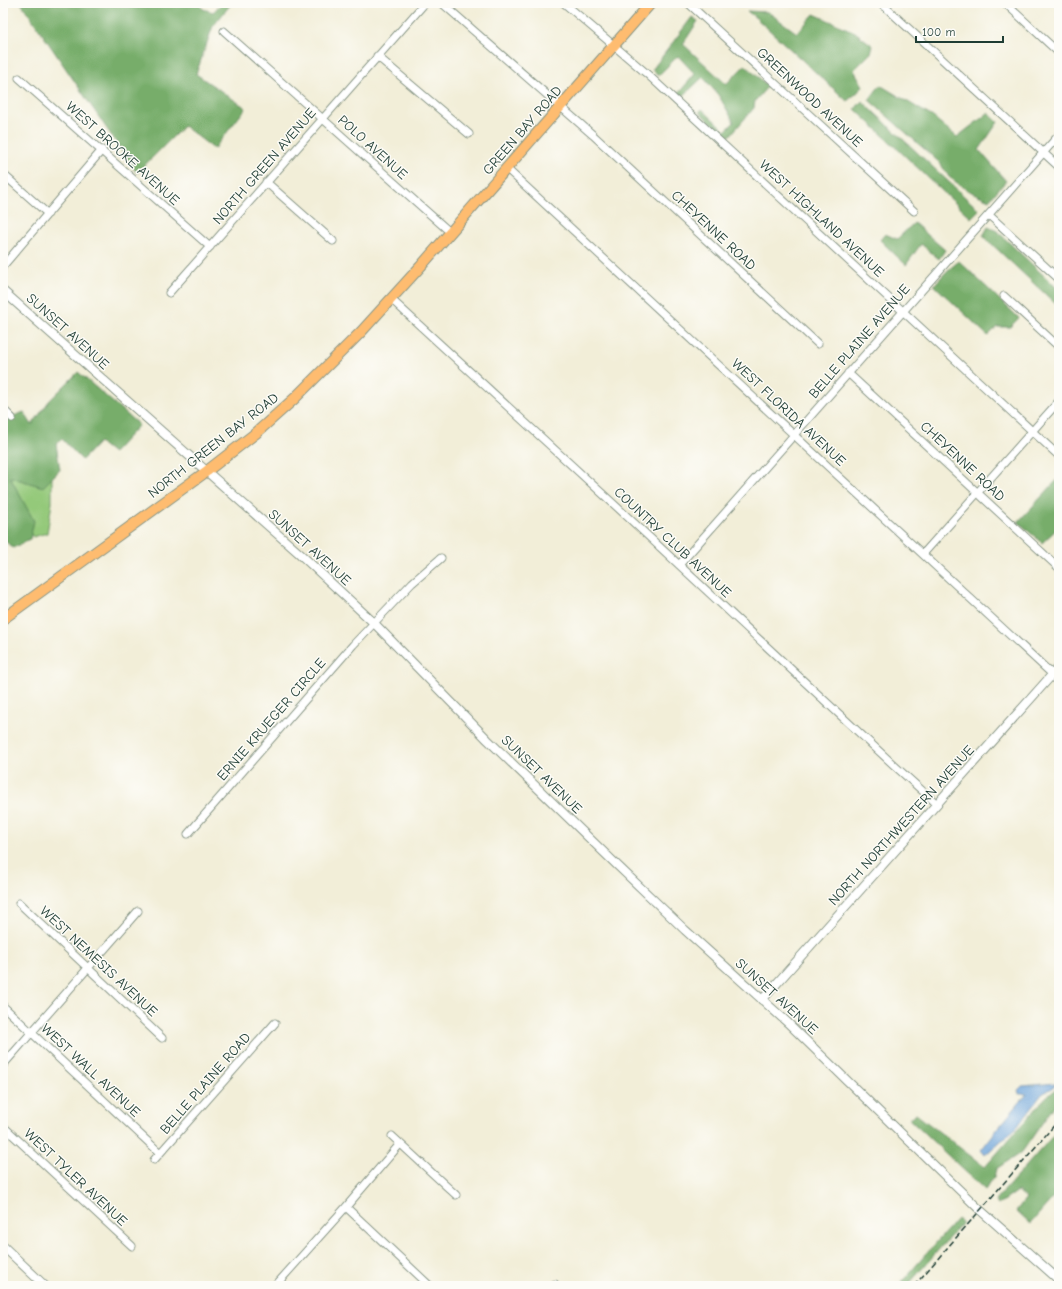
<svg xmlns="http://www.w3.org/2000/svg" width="1062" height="1289" viewBox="0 0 1062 1289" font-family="'Comic Neue',sans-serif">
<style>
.green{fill:#94c97a;stroke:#5a8357}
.forest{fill:#77ad6a;stroke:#4b754f}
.water{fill:#69a1d8;stroke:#446f86}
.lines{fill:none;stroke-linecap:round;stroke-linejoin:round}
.stream{stroke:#69a1d8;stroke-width:1.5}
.minor-casing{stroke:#889686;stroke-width:9}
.tertiary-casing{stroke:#889686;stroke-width:10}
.primary-casing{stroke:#889686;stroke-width:12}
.minor{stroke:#fff;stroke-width:7}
.tertiary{stroke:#fff;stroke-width:8}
.primary{stroke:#febc70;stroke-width:10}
.rail{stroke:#1f3d34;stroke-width:1.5;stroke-dasharray:6 3;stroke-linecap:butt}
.labels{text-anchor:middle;stroke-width:3;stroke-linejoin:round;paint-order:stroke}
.street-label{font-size:14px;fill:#1f3d34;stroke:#fdfcf7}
</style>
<rect width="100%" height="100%" fill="#fdfcf7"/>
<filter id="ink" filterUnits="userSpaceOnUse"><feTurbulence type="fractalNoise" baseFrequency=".025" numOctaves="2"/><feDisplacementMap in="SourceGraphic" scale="8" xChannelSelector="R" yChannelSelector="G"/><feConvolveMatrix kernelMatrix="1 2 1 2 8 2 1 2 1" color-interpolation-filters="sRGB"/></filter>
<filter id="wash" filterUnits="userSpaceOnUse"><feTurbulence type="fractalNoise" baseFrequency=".012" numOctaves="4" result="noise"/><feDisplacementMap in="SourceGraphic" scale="16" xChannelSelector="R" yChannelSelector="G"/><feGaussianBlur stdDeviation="0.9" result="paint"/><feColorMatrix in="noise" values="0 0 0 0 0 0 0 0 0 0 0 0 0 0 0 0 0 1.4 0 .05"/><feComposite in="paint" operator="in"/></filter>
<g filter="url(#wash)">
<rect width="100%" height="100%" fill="#f2eed8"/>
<path class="green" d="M7 469 52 475V503L47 533 33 537 12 511Z"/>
<path class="forest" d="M21 3H198L203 9 213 12 222 3H232L213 26 196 74 246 108 214 149 184 126 137 173Z
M747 11 768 12 797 33 814 14 855 32 873 46 871 53 854 70 863 86 857 93 847 101 756 18Z
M692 17 698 21 683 44 726 84 745 65 768 86 755 101 754 108 728 138 699 112 702 109 725 131 734 122 719 96 703 77 680 99 676 96 695 74 678 56 659 75 652 70Z
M880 85 933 117 957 137 988 113 998 122 979 150 1006 181 989 200 967 190 949 177 940 163 869 100Z
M862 101 979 210 971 218 855 109Z
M914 223 945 250 939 259 921 244 906 265 880 240 885 234 897 239Z
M988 227 997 231 1059 290V307L983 236Z
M959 261 1019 318 1010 327H997L988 336 934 285 947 271Z
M78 372 139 425 113 453 99 442 82 460 62 439 56 444 60 470 43 487 10 477 34 521 30 539 13 548 3 539V420L24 412 32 425 49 401Z
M1059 478V527L1042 543 1018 522Z
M1059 1087V1099L1022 1152 996 1169 994 1177 985 1190 909 1119 916 1114 985 1167 1046 1097Z
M1059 1129V1191L1030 1224 1016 1211 1026 1198 1018 1191 998 1205 995 1201Z
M957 1219 962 1223 907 1286H898Z"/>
<path class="water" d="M1056 1083 1054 1087 1042 1094 1017 1127 985 1155 981 1150 999 1127 1027 1094H1019L1018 1090 1022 1086Z"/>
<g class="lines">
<path class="stream" d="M3 915 6 907"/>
</g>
</g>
<g filter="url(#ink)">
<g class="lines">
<defs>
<path id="minor" d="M442 3 593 135 818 344
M564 3 646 73 1059 456
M688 3 914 211
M881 3 1059 167
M1005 3 1059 53
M224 31 451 233
M377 56 469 134
M19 78 210 247
M507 169 1052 674
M3 174 48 214
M266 182 333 241
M989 215 1059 279
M3 266 102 150
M169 293 425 3
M1004 296 1059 347
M391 299 618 508 896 767 937 804
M848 373 1059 568
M3 409 12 418
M923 554 1059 401
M679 565 1059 135
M188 834 353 645 412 583 441 558
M19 903 162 1038
M3 1006 160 1153
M3 1065 138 911
M3 1126 132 1246
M392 1136 456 1195
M154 1160 275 1023
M346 1207 430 1286
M555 1284 556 1286
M275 1286 346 1207 400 1144"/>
<path id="tertiary" d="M3 291 300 554 374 623 488 740 619 867 685 930 788 1023 979 1209 1059 1280
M762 1000 1059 667
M3 1246 45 1286"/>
<path id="primary" d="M3 619 207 471 256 433 294 399 361 332 421 266 651 3"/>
</defs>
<use href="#minor" class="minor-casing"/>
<use href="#tertiary" class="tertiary-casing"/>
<use href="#primary" class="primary-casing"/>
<use href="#minor" class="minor"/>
<use href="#tertiary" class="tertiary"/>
<use href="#primary" class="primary"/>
<path class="rail" d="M914 1286 1059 1120"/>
</g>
</g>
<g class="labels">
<g class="street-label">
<text transform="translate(810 97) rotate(43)" y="5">GREENWOOD AVENUE</text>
<text transform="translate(522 130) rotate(-49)" y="5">GREEN BAY ROAD</text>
<text transform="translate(373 147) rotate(42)" y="5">POLO AVENUE</text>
<text transform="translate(123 153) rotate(42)" y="5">WEST BROOKE AVENUE</text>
<text transform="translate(264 166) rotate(-49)" y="5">NORTH GREEN AVENUE</text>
<text transform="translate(822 218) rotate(43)" y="5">WEST HIGHLAND AVENUE</text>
<text transform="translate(714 230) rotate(43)" y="5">CHEYENNE ROAD</text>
<text transform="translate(68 331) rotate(42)" y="5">SUNSET AVENUE</text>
<text transform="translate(859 341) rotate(-49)" y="5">BELLE PLAINE AVENUE</text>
<text transform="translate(789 412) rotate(43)" y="5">WEST FLORIDA AVENUE</text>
<text transform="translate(213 445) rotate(-38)" y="5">NORTH GREEN BAY ROAD</text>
<text transform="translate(963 461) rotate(43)" y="5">CHEYENNE ROAD</text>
<text transform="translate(673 542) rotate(43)" y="5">COUNTRY CLUB AVENUE</text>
<text transform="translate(310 547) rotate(42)" y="5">SUNSET AVENUE</text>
<text transform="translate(271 719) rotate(-49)" y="5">ERNIE KRUEGER CIRCLE</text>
<text transform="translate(542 774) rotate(44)" y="5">SUNSET AVENUE</text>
<text transform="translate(901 825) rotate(-48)" y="5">NORTH NORTHWESTERN AVENUE</text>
<text transform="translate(99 961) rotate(43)" y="5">WEST NEMESIS AVENUE</text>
<text transform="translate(777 996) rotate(42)" y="5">SUNSET AVENUE</text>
<text transform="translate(91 1070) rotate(43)" y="5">WEST WALL AVENUE</text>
<text transform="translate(205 1083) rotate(-49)" y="5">BELLE PLAINE ROAD</text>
<text transform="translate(76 1177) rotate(43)" y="5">WEST TYLER AVENUE</text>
</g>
</g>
<rect width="1062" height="1289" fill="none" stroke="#fdfcf7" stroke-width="16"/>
<path d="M916 36v6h87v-6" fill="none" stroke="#1f3d34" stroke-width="2"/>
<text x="922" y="36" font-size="12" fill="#1f3d34" stroke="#fdfcf7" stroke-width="3" paint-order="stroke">100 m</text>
</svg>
